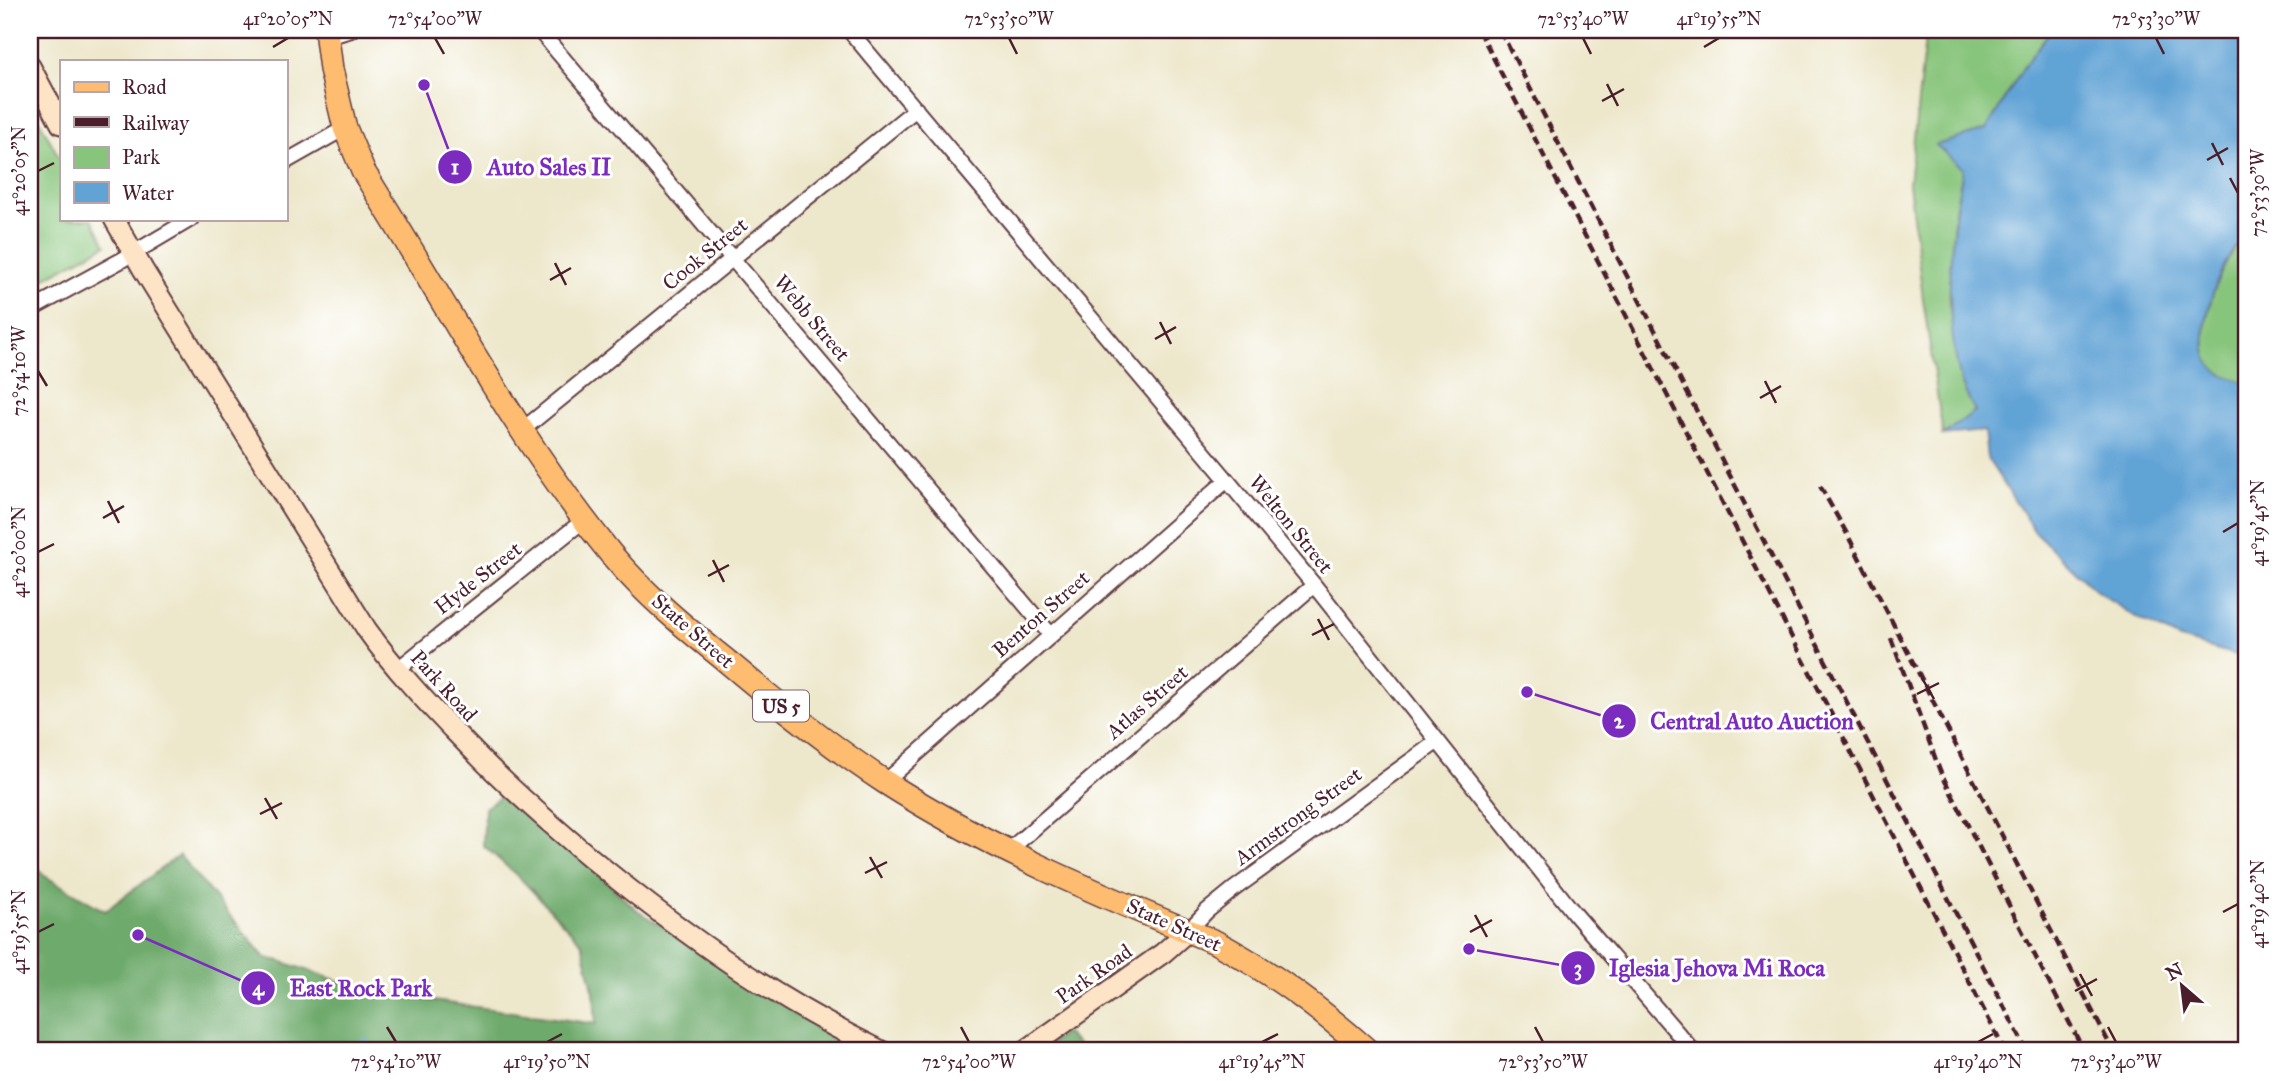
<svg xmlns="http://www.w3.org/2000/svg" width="2277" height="1081" viewBox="0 0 2277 1081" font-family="'IM FELL Great Primer',serif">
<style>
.green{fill:#88c57c;stroke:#697254;stroke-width:2}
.forest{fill:#6eaa6c;stroke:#5c644c;stroke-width:2}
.water{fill:#61a3d5;stroke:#566180;stroke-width:2}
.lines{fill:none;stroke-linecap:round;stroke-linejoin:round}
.stream{stroke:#61a3d5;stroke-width:4.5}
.street-casing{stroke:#623d43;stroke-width:18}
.secondary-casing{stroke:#623d43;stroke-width:23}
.primary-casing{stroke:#623d43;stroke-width:26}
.street{stroke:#fff;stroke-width:14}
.secondary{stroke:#fee4c6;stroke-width:19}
.primary{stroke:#fdbc70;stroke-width:23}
.rail{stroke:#4a1f2b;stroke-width:4.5;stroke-dasharray:10 5;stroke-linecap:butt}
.ticks{fill:none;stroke:#4a1f2b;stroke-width:2.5}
.labels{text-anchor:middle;stroke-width:6;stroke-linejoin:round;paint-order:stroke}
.shield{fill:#fff;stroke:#80626b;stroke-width:2}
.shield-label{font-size:19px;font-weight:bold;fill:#4a1f2b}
.street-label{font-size:21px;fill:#4a1f2b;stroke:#fff}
.leader{fill:none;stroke:#7b2cbf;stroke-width:2.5}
.callout-dot{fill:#7b2cbf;stroke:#fff;stroke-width:2.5}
.mark-label{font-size:21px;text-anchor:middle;font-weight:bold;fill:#fff}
.callout-label{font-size:23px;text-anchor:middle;font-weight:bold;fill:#7b2cbf;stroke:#fff;stroke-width:6;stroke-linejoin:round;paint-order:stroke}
.neatline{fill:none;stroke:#4a1f2b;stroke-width:2.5}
.ticks-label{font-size:18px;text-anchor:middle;fill:#4a1f2b}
</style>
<rect width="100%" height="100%" fill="#fff"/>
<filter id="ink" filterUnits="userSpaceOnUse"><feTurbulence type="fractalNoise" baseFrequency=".0143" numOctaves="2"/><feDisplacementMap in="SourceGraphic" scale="14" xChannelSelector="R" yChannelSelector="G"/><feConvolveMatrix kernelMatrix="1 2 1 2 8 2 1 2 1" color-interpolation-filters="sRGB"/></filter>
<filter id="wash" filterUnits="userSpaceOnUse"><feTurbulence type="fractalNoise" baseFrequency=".00686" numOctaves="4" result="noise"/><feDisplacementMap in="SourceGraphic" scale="28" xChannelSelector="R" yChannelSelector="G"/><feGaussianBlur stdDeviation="1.57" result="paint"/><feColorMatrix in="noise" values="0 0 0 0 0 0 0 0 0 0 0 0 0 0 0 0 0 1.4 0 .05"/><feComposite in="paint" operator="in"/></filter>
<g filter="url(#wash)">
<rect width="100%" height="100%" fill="#ede7cb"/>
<path class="green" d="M1926 30H2051L2026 63 1963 169 1954 215 1949 303 1962 383 1975 411 1943 435 1923 299 1909 183Z
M30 103 61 161V219H92L106 245 30 286Z
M2247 236V383C2235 379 2215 374 2209 362 2193 336 2222 251 2247 236Z"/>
<path class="forest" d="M508 791 638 911 801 1014 865 1051H30V856L43 875 105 911 179 855 265 958 280 961 370 992 596 1024 594 993 582 943 522 880 483 845 485 808Z
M1065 1033 1084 1051H1041Z"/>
<path class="water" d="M2051 30H2247V236C2222 251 2193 336 2209 362 2215 374 2235 379 2247 383V658L2180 639 2139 619 2098 593 2035 532 1987 458 1984 431 1943 435 1975 411C1970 401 1964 391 1961 381 1943 312 1949 238 1963 169L1936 145 1986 130 2026 63Z"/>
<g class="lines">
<path class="stream" d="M365 1040 366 1051"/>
</g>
</g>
<g filter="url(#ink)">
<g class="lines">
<defs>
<path id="street" d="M539 30 1050 634
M849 30 1227 480 1314 585 1574 913 1693 1051
M327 37 351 30
M285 162 345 128
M30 310 120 261 191 219
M521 431 916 109
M398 669 584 520
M885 782 1227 480
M1008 851 1314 585
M1188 931 1207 911 1234 889 1438 741"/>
<path id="secondary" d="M30 66 61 124
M114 219 144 271 367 630C394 668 426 702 458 735 508 788 562 835 619 881 702 947 786 1005 882 1051
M1025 1051 1163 953 1188 931"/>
<path id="primary" d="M326 30 331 69 345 128 363 171C444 299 515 436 611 554 645 595 688 630 729 663 779 705 830 746 885 782 988 848 1102 896 1215 942 1272 972 1320 1009 1368 1051"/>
</defs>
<use href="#street" class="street-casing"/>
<use href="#secondary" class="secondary-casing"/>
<use href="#primary" class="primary-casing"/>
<use href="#street" class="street"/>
<use href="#secondary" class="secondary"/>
<use href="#primary" class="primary"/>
<path class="rail" d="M1479 30 2005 1051
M1500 30 2027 1051
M1820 486 1846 532 2113 1051
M1891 638 1940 771 2084 1051"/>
</g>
</g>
<path class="ticks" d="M435 38 444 54M1009 38 1017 54M1583 38 1591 54M2156 38 2164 54M273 47 288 38M1704 47 1719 38M1607 84 1618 106M1602 101 1624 89M2212 143 2223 165M2207 160 2228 148M38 171 54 163M2230 178 2238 193M555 263 566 285M550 280 571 268M1160 322 1171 344M1155 339 1176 327M38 371 47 386M1765 381 1776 403M1760 398 1781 386M108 501 119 523M103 518 124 506M2223 532 2238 523M38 552 54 544M713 560 724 582M708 576 729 565M1318 619 1329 640M1312 635 1334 624M1922 678 1934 699M1917 694 1939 683M265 798 277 819M260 814 282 803M870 857 882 878M865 873 887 862M2223 912 2238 904M1475 915 1487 937M38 932 54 924M1470 932 1492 920M2080 974 2092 996M2075 991 2097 979M387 1027 396 1042M961 1027 969 1042M1535 1027 1543 1042M2108 1027 2116 1042M547 1042 562 1034M1262 1042 1278 1034M1978 1042 1993 1034"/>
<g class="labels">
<rect class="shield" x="753" y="690.5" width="56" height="31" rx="5"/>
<g class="shield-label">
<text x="781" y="713">US 5</text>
</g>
<g class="street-label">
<text transform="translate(705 254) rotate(-39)" y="7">Cook Street</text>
<text transform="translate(812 318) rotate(50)" y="7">Webb Street</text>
<text transform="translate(1291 524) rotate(51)" y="7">Welton Street</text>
<text transform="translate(478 578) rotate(-38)" y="7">Hyde Street</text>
<text transform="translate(1041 614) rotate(-41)" y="7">Benton Street</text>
<text transform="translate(693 631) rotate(41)" y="7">State Street</text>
<text transform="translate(444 686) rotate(48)" y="7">Park Road</text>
<text transform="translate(1147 702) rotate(-41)" y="7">Atlas Street</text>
<text transform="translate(1298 816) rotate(-36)" y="7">Armstrong Street</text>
<text transform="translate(1174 925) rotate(24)" y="7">State Street</text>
<text transform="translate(1094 974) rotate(-35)" y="7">Park Road</text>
</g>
</g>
<path class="leader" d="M424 85L455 167M1527 692L1619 721M1469 949L1578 968M138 935L258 988"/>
<g class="callout-dot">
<circle cx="424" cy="85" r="7"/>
<circle cx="1527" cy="692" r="7"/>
<circle cx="1469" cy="949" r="7"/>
<circle cx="138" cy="935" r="7"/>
<circle cx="455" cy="167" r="18"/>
<circle cx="1619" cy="721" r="18"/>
<circle cx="1578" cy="968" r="18"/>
<circle cx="258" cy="988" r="18"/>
</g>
<g class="mark-label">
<text x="455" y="174">1</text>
<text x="1619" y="728">2</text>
<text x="1578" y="975">3</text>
<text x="258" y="995">4</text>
</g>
<g class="callout-label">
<text x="549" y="175">Auto Sales II</text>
<text x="1752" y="729">Central Auto Auction</text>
<text x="1717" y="976">Iglesia Jehova Mi Roca</text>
<text x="361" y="996">East Rock Park</text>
</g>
<rect width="2277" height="1081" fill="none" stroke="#fff" stroke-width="77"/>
<rect x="60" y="60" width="228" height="161" fill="#ffffff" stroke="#b7a5aa" stroke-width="2"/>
<rect x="74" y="82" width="35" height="10" fill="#fdbc70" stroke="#b7a5aa" stroke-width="2"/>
<text x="122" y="94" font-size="21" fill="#4a1f2b">Road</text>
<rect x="74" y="117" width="35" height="10" fill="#4a1f2b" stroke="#b7a5aa" stroke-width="2"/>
<text x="122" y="130" font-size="21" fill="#4a1f2b">Railway</text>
<rect x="74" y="147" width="35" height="21" fill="#88c57c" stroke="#b7a5aa" stroke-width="2"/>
<text x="122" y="164" font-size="21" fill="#4a1f2b">Park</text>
<rect x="74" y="182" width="35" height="21" fill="#61a3d5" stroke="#b7a5aa" stroke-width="2"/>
<text x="122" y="200" font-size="21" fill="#4a1f2b">Water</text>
<g transform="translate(2182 986) rotate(332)" stroke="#ffffff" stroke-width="5" paint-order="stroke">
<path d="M0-5L12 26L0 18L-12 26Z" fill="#4a1f2b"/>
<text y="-10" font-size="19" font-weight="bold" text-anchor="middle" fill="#4a1f2b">N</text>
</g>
<rect x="38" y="38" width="2200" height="1004" class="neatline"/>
<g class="ticks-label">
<text x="288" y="25">41°20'05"N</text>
<text x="435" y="25">72°54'00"W</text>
<text x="1009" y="25">72°53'50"W</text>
<text x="1583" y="25">72°53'40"W</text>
<text x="1719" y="25">41°19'55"N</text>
<text x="2156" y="25">72°53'30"W</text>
<text transform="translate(19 171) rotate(-90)" y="6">41°20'05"N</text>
<text transform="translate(2258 193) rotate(-90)" y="6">72°53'30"W</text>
<text transform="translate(19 371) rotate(-90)" y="6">72°54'10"W</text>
<text transform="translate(2258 523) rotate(-90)" y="6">41°19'45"N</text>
<text transform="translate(19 552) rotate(-90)" y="6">41°20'00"N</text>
<text transform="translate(2258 904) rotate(-90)" y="6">41°19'40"N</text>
<text transform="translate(19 932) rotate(-90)" y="6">41°19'55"N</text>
<text x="396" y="1068">72°54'10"W</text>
<text x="547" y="1068">41°19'50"N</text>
<text x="969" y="1068">72°54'00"W</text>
<text x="1262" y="1068">41°19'45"N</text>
<text x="1543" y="1068">72°53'50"W</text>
<text x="1978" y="1068">41°19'40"N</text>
<text x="2116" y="1068">72°53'40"W</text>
</g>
</svg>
